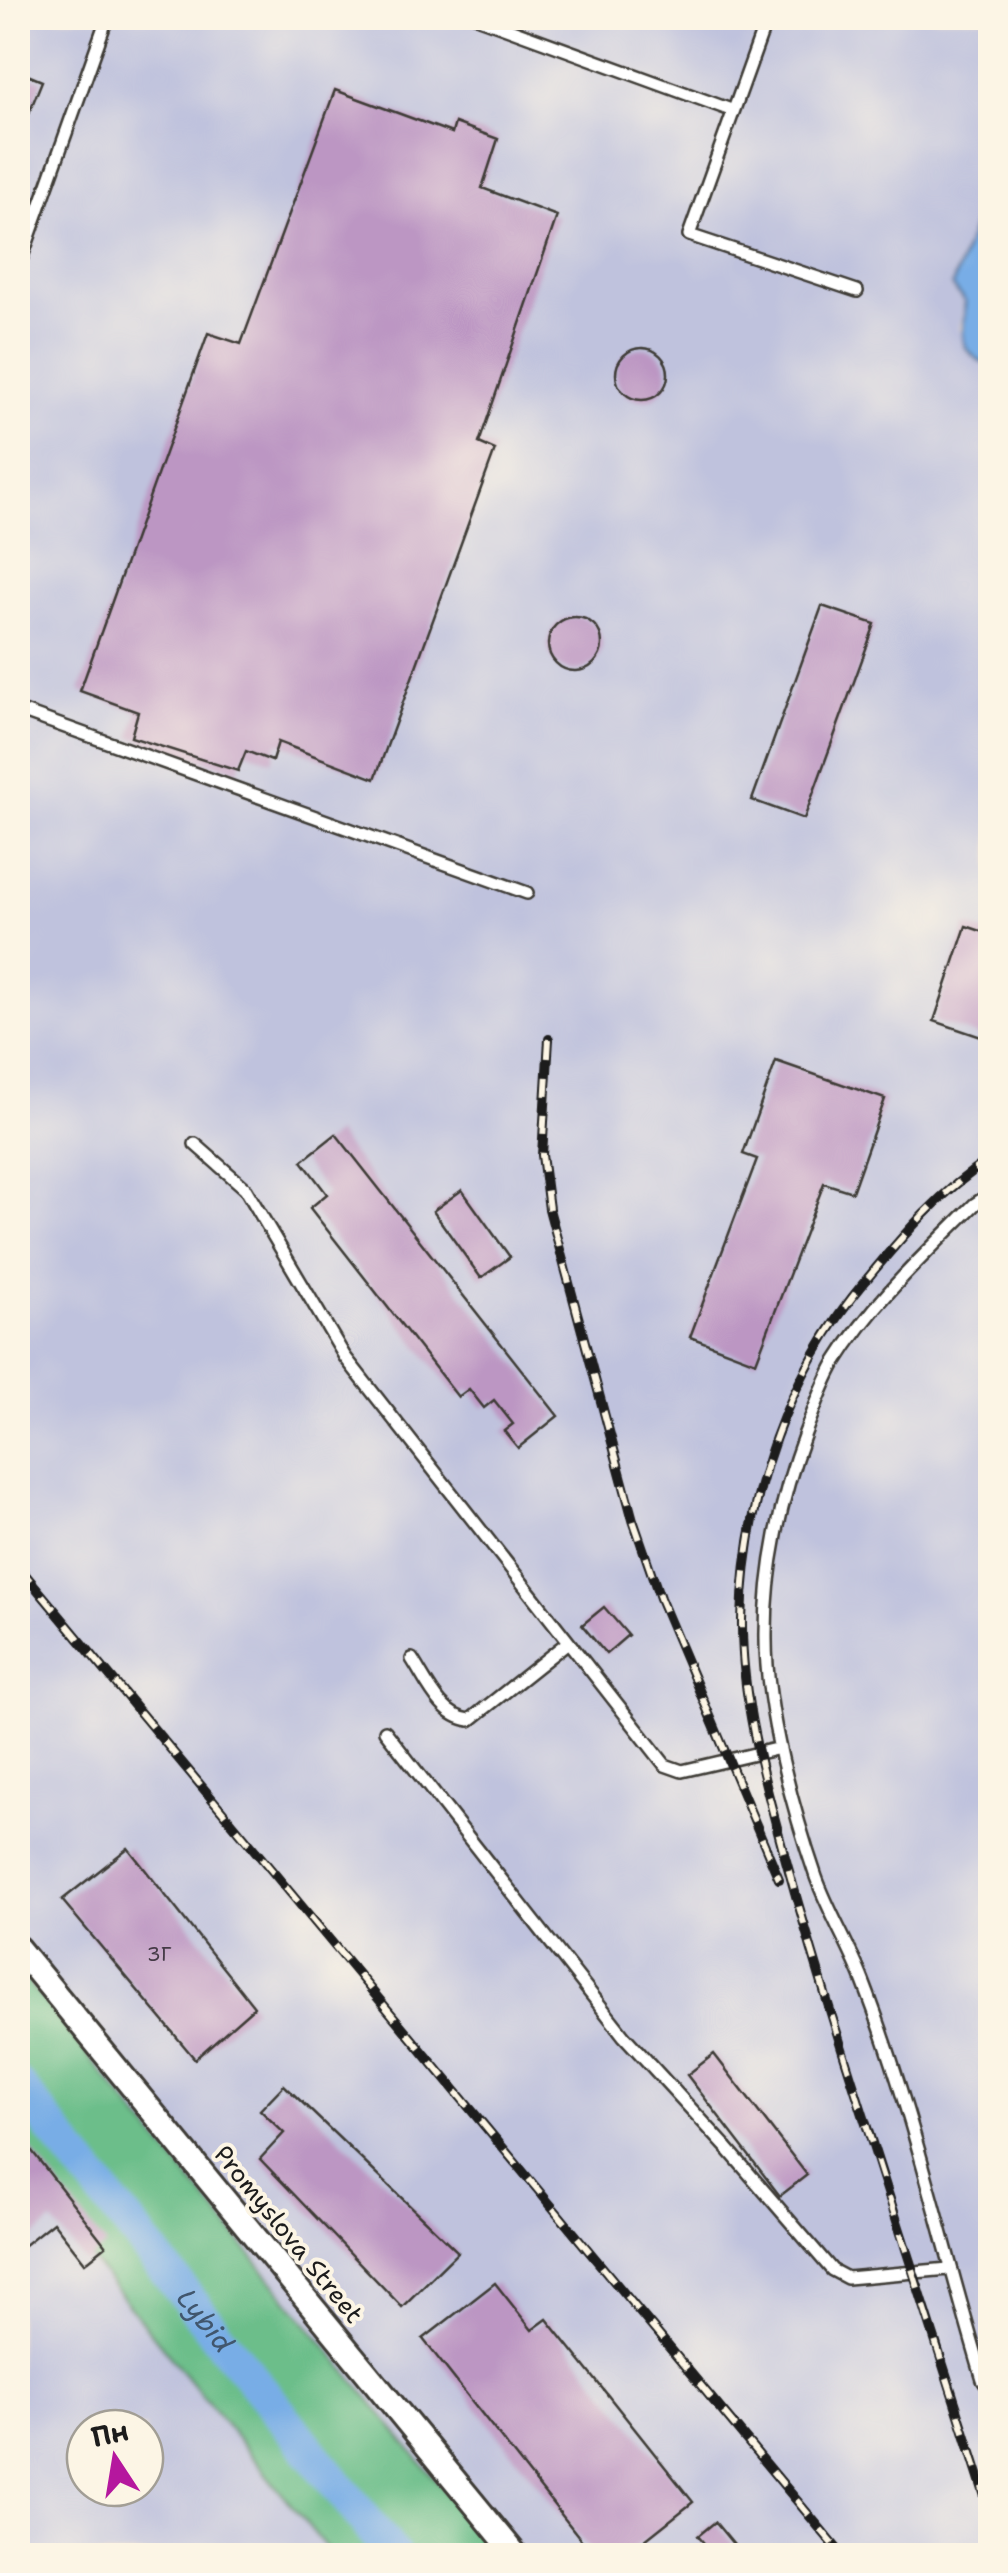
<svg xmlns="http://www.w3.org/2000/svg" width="1008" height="2573" viewBox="0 0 1008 2573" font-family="'Shantell Sans',sans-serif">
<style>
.industrial{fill:#bfc2dd;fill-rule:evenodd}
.forest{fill:#6cbe8a;stroke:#446d53;stroke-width:2.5}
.water{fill:#78ade6;stroke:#4a6481;stroke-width:2.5}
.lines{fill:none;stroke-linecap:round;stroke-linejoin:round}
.river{stroke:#78ade6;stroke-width:35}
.building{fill:#bc96c3}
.service-casing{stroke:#3d3a35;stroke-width:16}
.minor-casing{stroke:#3d3a35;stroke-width:28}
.service{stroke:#fff;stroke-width:11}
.minor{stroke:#fff;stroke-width:22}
.rail-casing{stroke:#1c1c1c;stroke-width:10}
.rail{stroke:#fcf5e5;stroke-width:6;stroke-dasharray:19;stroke-linecap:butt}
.labels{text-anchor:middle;stroke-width:8;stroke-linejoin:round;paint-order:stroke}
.number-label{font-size:20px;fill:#443a46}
.street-label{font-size:25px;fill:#1c1c1c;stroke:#fcf5e5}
.water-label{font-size:28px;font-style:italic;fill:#41566d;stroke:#fcf5e5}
</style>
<rect width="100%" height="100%" fill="#fcf5e5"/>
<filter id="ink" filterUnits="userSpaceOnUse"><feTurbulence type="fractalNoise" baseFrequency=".01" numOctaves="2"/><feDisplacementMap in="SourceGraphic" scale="20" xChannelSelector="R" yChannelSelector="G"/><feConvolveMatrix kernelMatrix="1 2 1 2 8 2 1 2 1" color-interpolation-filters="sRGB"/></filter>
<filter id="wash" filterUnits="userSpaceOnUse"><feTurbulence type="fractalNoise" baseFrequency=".0048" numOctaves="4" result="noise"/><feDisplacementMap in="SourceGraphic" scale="40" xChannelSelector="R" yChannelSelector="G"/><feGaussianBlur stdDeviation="2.25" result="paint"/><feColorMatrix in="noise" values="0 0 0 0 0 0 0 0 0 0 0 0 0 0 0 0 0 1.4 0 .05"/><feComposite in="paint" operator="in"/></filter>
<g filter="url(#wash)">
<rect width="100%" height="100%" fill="#f5e1c5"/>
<path class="industrial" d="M18 18H990V196L984 198 954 289 965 302 960 329 980 361 990 366V2555H18ZM85 2428H145V2488H85Z"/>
<path class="forest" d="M18 1970 497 2555H332L18 2169Z"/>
<path class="water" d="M990 196V366C954 350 964 334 965 302L952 286 982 202Z"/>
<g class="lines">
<path class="river" id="s1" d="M18 2086 394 2556"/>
</g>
<g id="blocks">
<path class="building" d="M18 71 42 81 29 113 18 109Z
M335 90 452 133 455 123 498 139 482 188 557 216 479 443 495 450 375 779 278 742 272 761 246 751 238 771 131 737 138 712 80 691 208 333 241 344Z
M616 374a26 26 0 1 1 52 0a26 26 0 1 1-52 0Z
M822 606 875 624 804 819 752 800Z
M548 644a27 27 0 1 1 54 0a27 27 0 1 1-54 0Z
M966 926 990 934V1040L934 1021Z
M776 1061 885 1099 852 1192 824 1183 756 1362 690 1337 757 1159 743 1154Z
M336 1134 558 1416 518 1448 504 1431 513 1424 494 1400 484 1408 469 1389 458 1397 310 1208 327 1194 302 1161Z
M462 1190 510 1257 481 1278 433 1211Z
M604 1607 628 1635 606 1654 582 1625Z
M128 1848 254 2007 195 2059 62 1900Z
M714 2054 807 2175 780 2196 687 2075Z
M284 2085 458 2252 402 2307 260 2159 284 2133 260 2110Z
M18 2133 106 2246 85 2263 53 2222 18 2250Z
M495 2283 532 2330 547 2319 693 2502 625 2556H594L423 2339Z
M715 2522 743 2556H715L698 2536Z"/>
</g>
</g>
<g filter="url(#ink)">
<use href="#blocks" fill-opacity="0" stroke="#3d3a35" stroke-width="2.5"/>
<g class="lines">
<defs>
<path id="service" d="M479 18 731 110
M767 18 689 235 857 291
M18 268 107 18
M18 710 527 893
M195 1144 245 1188 345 1357 665 1765 682 1771 780 1748
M990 1194 975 1204C925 1254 873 1302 835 1363 823 1384 814 1410 805 1433 781 1497 765 1571 766 1640 766 1711 793 1810 816 1877 829 1913 849 1945 863 1981 913 2110 943 2247 983 2380L990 2390
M412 1659C427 1682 441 1717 470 1720L568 1642
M385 1731 624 2036 727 2148 832 2270 847 2278 949 2269"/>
<path id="minor" d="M18 1948 517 2556"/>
</defs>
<use href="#service" class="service-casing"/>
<use href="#minor" class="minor-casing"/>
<use href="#service" class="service"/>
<use href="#minor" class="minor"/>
<defs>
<path id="rail" d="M549 1039 542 1155 549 1209 633 1520 660 1598 779 1879
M990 1159C941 1191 904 1234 867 1279 787 1374 745 1495 742 1620 741 1700 764 1780 785 1857 805 1929 827 2002 850 2074 896 2220 943 2366 990 2512
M18 1566 843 2556"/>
</defs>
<use href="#rail" class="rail-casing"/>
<use href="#rail" class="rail"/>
</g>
</g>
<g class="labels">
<g class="number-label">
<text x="159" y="1961">3Г</text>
</g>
<g class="street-label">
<text transform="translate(289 2234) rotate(51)" y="9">Promyslova Street</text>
</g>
<g class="water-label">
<text dy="10" stroke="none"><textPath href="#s1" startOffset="300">Lybid</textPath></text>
</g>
</g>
<rect width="1008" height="2573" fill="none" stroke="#fcf5e5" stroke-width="60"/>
<g transform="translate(115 2458) rotate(348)"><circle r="48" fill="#fcf5e5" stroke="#a29e95" stroke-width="2.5"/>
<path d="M0-8L18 38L0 25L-18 38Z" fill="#b5179e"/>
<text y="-15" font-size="28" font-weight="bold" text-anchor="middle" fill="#1c1c1c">Пн</text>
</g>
</svg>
